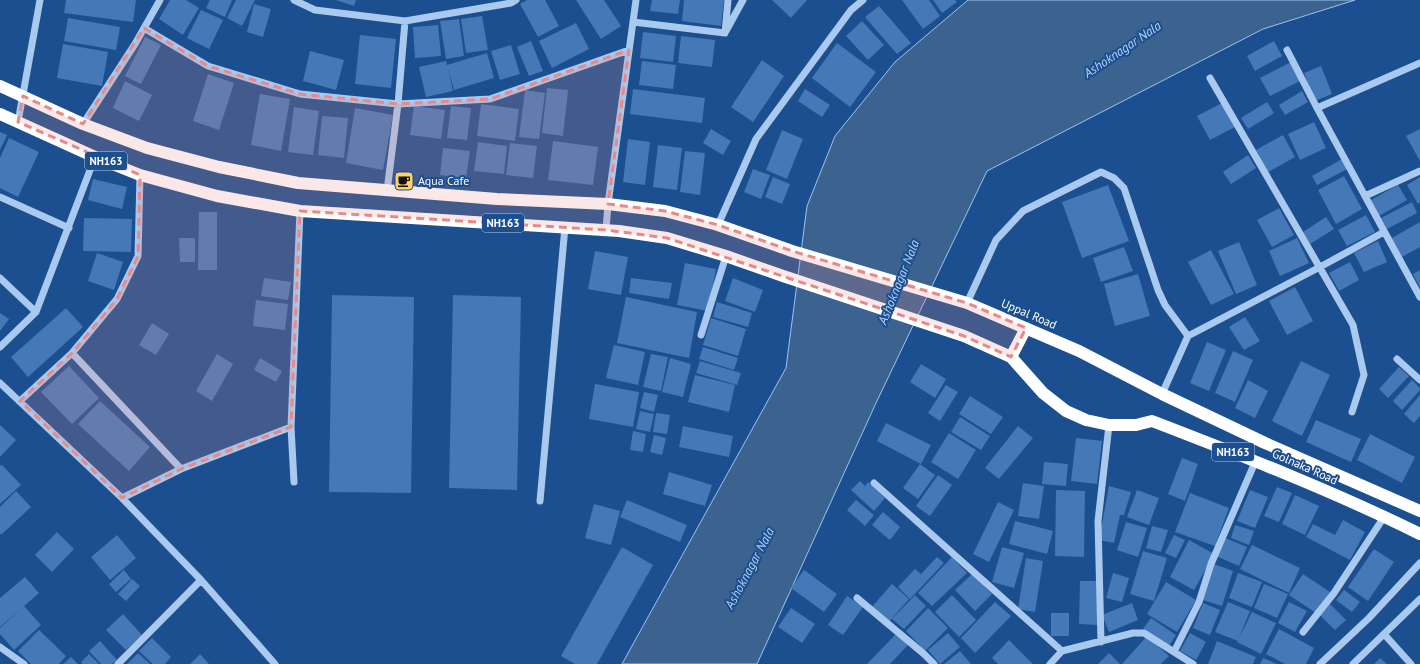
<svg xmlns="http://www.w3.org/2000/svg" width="1420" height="664" viewBox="0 0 1420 664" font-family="'PT Sans',sans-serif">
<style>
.water{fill:#3c6290;stroke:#9cc4f0}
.building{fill:#4478b7}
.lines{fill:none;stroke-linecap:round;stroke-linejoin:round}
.minor{stroke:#a9c9ee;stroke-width:7}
.highway{stroke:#fff;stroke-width:12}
.marked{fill:#e88989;fill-opacity:0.2;stroke:#e88989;stroke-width:3;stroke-dasharray:8 5;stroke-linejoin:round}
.labels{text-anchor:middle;stroke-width:4;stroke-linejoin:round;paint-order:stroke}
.shield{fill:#1b4f8f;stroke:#bbcadd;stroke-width:1}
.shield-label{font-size:11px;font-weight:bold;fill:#fff}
.poi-label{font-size:12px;fill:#fff;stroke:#1b4f8f;text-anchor:start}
.street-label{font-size:12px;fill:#fff;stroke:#1b4f8f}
.water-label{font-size:13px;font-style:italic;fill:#b5d3f5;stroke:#1b4f8f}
</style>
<rect width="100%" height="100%" fill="#1b4f8f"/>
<path class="water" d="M968 0H1355L1263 29 987 171 876 403 757 664H622L786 368 807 206 835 136 895 62Z"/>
<path class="building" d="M66 0H136L133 22 64 13Z
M170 0H186L199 8 183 35 159 19Z
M210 0H232L225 17 206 8Z
M236 0H255L242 26 227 18Z
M336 0H356L354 6Z
M527 0H545L559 26 538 37 520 4Z
M576 0H604L621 26 601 39Z
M652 0H680L678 14 650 11Z
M684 0H724L721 26 682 21Z
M772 0H807L791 18Z
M902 0H929L940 16 923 29Z
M933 0H955L957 2 942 13Z
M254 4 271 9 263 37 247 32Z
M879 6 911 43 897 54 865 17Z
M201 10 223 20 209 49 187 38Z
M482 16 488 50 466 53 461 19Z
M68 18 120 27 116 50 64 41Z
M459 19 464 56 446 59 440 21Z
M862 21 884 45 868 60 846 36Z
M576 23 589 49 552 68 539 41Z
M438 25 441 56 415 58 413 27Z
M643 32 676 36 673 62 640 58Z
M360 35 396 39 391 88 355 84Z
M681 36 715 40 712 67 678 63Z
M145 37 161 45 141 84 125 76Z
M531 41 543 71 529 76 517 47Z
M1274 41 1282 56 1255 71 1247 56Z
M837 43 876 72 850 107 812 78Z
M63 44 108 52 102 86 57 78Z
M511 45 520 74 500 80 491 51Z
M310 51 344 60 336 90 303 81Z
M487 53 494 78 454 90 448 68 453 91 426 97 419 67 446 61 447 65Z
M762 60 784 76 753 122 731 107Z
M642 61 676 65 673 89 639 85Z
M1291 62 1300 81 1270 96 1260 78Z
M1321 66 1332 94 1315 101 1304 73Z
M208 74 234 83 219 130 193 121Z
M125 81 152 95 139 121 113 108Z
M547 88 568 90 563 136 542 133Z
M633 89 705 98 702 123 630 114Z
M805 89 830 105 822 117 798 101Z
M525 90 545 93 539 139 519 137Z
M1302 91 1308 102 1285 115 1279 105Z
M260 94 290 99 281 151 251 145Z
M1267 102 1274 113 1248 129 1241 118Z
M1222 103 1235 127 1210 140 1197 116Z
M481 104 519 109 515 141 477 136Z
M414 106 445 110 441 139 410 135Z
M451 106 471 108 467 140 447 138Z
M294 107 319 111 313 155 288 152Z
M355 108 393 115 383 170 346 163Z
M322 116 348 118 344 158 318 155Z
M1314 122 1326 148 1300 160 1288 134Z
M711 129 731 141 723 155 703 143Z
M1420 129V161L1406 136Z
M782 130 803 139 787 179 766 170Z
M0 132 7 135 0 150Z
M1283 135 1295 157 1268 172 1256 150Z
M9 138 39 152 18 197 0 188V158Z
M628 139 650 142 645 185 623 182Z
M553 141 598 147 593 185 548 180Z
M478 142 507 146 504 174 474 171Z
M510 143 537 146 533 178 506 175Z
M658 145 682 148 677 190 653 187Z
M443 148 470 151 466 178 440 175Z
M685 151 705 153 700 195 680 192Z
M1248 155 1256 168 1231 184 1223 172Z
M1342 159 1347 169 1317 185 1312 176Z
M753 169 770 175 761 199 744 192Z
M1344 176 1362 209 1336 224 1318 190Z
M773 177 790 184 782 204 765 197Z
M1420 177V202L1418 204 1407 185Z
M93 179 127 187 122 209 88 200Z
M1108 185 1129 241 1082 258 1062 202Z
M1398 185 1407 200 1379 216 1371 200Z
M1412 202 1417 213 1387 229 1381 218Z
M1279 208 1294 235 1272 247 1257 220Z
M199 212H217V270H198Z
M1366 215 1375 232 1347 246 1338 230Z
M1326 217 1334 229 1310 244 1303 232Z
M84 218 132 219 131 252 83 251Z
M1420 222V247L1400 258 1390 239Z
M179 238H195V262H180Z
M1297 238 1309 263 1280 276 1269 251Z
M1378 241 1387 262 1364 272 1354 253Z
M1239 242 1257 285 1236 294 1218 251Z
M1124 247 1133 271 1101 282 1093 258Z
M1211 250 1234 294 1211 305 1188 262Z
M595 251 628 257 621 295 588 289Z
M97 253 123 262 114 290 88 281Z
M1350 262 1359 280 1339 291 1329 273Z
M685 263 716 269 708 311 677 305Z
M1420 270V288L1413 274Z
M1138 274 1150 316 1115 326 1104 284Z
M264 278 291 282 288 300 261 296Z
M631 278 672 283 669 299 629 293Z
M733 278 763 290 755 312 725 301Z
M1295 287 1313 321 1287 335 1269 301Z
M332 295 414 297 411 493 329 492Z
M453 295 521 297 517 490 449 488Z
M626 297 697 312 689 358 617 343Z
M256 300 288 304 285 330 253 326Z
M717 302 752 313 748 327 713 317Z
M66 308 83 327 28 377 11 357Z
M0 313 9 319 0 331Z
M1245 317 1260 341 1244 350 1229 327Z
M711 318 746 329 738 356 703 345Z
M152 323 169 334 156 355 139 345Z
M1207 342 1226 350 1209 391 1190 383Z
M614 345 645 352 638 385 606 378Z
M703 347 738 358 734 370 699 359Z
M1233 351 1253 360 1235 402 1215 393Z
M217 354 233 364 212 401 196 391Z
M651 354 668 357 661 391 643 387Z
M260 358 282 371 276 382 254 370Z
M670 358 691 364 683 397 662 392Z
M700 361 741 373 737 385 696 373Z
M1301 361 1330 375 1302 436 1272 421Z
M921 364 946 379 935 398 910 382Z
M69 366 99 398 72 424 41 392Z
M1399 367 1409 376 1388 398 1379 389Z
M695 375 735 385 729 412 688 402Z
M1248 380 1268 391 1255 418 1235 408Z
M1412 380 1420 388V390L1402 410 1393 401Z
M595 384 639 392 633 427 589 419Z
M946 385 958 392 940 421 928 413Z
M644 392 658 395 654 412 640 408Z
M1420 395V416L1414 423 1404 414Z
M970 396 1003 417 991 434 959 414Z
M100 401 150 447 129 471 78 424Z
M640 411 654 414 650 432 636 429Z
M656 413 670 415 667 434 653 432Z
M960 417 990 436 981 450 951 432Z
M1316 420 1361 439 1351 462 1306 442Z
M886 423 931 445 921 464 877 441Z
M0 425 16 440 0 457Z
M683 426 733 436 729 457 679 447Z
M1018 426 1033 438 999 479 985 468Z
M633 431 646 434 643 452 630 450Z
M949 433 976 450 958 479 931 462Z
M1370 434 1415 457 1402 483 1357 460Z
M654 435 666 438 662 455 650 452Z
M1076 438 1102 441 1097 484 1071 481Z
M1182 458 1198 464 1185 501 1168 494Z
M1044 462 1068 464 1066 486 1042 484Z
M920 464 935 475 918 499 903 488Z
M2 465 21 485 0 504V466Z
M669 472 712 485 705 506 663 494Z
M938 475 952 485 930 516 916 506Z
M860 481 865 486 868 482 885 498 874 511 851 490Z
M1023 483 1044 486 1039 519 1018 516Z
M1109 486 1131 492 1124 515H1120L1114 543 1099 540Z
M1277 487 1292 493 1279 522 1264 516Z
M1056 490 1085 491 1084 557 1055 556Z
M1137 490 1159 498 1149 525 1127 517Z
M1250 490 1268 497 1255 528 1237 521Z
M16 491 31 507 1 535 0 533V507Z
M1190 493 1229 508 1215 546 1175 532Z
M1295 495 1319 506 1305 535 1282 524Z
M627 500 687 525 680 542 620 517Z
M856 500 874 515 865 526 847 510Z
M998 502 1014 510 989 562 973 554Z
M594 504 620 511 611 545 585 538Z
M883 512 900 527 890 540 872 525Z
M1343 520 1365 532 1350 560 1306 537 1313 524 1335 535Z
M1015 521 1053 531 1047 554 1009 544Z
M1126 522 1147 528 1138 557 1117 550Z
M1235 525 1254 531 1249 545 1231 538Z
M1152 526 1168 530 1161 552 1146 548Z
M57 532 74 549 52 572 35 555Z
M117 535 136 558 110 580 91 557Z
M1174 535 1185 540 1176 558 1165 553Z
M1223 537 1247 547 1239 566 1216 556Z
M1189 540 1214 554 1194 590 1170 577Z
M1252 545 1300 568 1289 593 1240 569Z
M622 547 653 565 597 664H575L561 656Z
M1002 547 1024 553 1014 588 992 582Z
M1374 549 1394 562 1368 601 1348 587Z
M1143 551 1167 558 1154 601 1130 594Z
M937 557 944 563 910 599 898 587 915 569 921 574Z
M952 557 967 573 932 606 918 593Z
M1026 558 1043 561 1035 612 1018 609Z
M1214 564 1233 571 1222 606 1203 600Z
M124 570 131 579 116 592 109 584Z
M804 570 837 594 824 612 791 588Z
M1113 573 1129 578 1122 602 1106 598Z
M1238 573 1262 582 1252 607 1229 598Z
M972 574 992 594 975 611 955 590Z
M1303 574 1330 592 1316 613 1289 595Z
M25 577 39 593 0 627V598Z
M132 579 140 586 126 601 118 594Z
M1080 581H1098L1097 625 1079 624Z
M1166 582 1196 600 1177 632 1147 614Z
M892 584 909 599 889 622 871 608Z
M1264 584 1288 594 1277 618 1254 608Z
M1344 590 1360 602 1352 612 1336 600Z
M915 595 926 606 904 629 892 619Z
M952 595 976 620 959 637 935 612Z
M847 596 863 607 843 635 828 625Z
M995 602 1011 616 975 653 961 638Z
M1228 602 1250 611 1239 638 1252 612 1276 623 1261 654 1237 642 1238 641 1215 632Z
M1289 602 1307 611 1295 632 1278 623Z
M1132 603 1138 620 1109 632 1102 615Z
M1203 603 1220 610 1210 635 1193 628Z
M1330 604 1346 620 1335 630 1320 615Z
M24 606 41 625 14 650 0 634V628Z
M791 608 815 624 802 643 778 627Z
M928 608 948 628 925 651 906 631Z
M1051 613H1069V636H1051Z
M123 614 142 635 126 650 106 630Z
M1151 618 1176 635 1169 646 1143 629Z
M1279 629 1314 648 1306 664H1285L1266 654Z
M39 630 66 656 59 664H31L18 651Z
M948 633 960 647 940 664 928 650Z
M1190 633 1206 642 1196 660 1180 651Z
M896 634 908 645 890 664H867Z
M1147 636 1169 656 1161 664H1122Z
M152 638 171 657 165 664H153L139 651Z
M1009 640 1033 664H998L992 658Z
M100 641 117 660 112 664H101L89 651Z
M1217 641 1256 657 1253 664H1208Z
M960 651 971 664H944Z
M138 653 150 664H127Z
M1109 653 1120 664H1098Z
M89 654 99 664H82L81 662Z
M200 654 209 664H190Z
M71 657 78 664H63Z
M1263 658 1277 664H1260Z
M1380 658 1387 664H1374Z"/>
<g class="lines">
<path class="minor" d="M294 0 315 10 405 21 511 3 516 0
M633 22 725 33 728 0
M144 28 208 66 300 94 398 104 490 99 629 50
M726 31 743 0
M1287 50 1317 108 1420 297
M1210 78 1353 325 1364 375 1352 412
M1317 108 1420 63
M18 122 40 0
M83 124 135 44 160 0
M387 191 398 104 405 21
M1365 196 1420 171
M0 197 69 228
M718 225 756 139 851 10 863 0
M606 230 608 204 636 0
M0 278 36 312
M967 303 996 240 1023 211 1101 172 1114 178 1124 188 1158 290 1165 305 1188 336
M701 335 726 256
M0 347 36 312 95 157
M72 353 181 469
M1397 359 1420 380
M0 383 122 498 201 580 275 664
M1162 394 1188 336 1320 267 1384 232
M20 401 72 353 117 299 138 256 140 175
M294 482 291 427 300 211
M874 483 1062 651 1133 633H1144L1193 664
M122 498 181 469 291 427
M540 501 565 227
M857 598 924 654 934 664
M1303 632 1334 593 1384 517
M1384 634 1411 664
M1101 642 1098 521 1109 425
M0 647 24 664
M1174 652 1199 602 1211 564 1256 460
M118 664 201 580
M1050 664 1062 651
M1320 664 1369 618 1420 563
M1353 664 1420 599"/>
<path class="highway" d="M0 86 83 124 147 148 219 167 298 183 497 199 608 204 665 211 718 225 792 251 967 303 1079 351 1162 394 1265 443 1420 511
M0 114 95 157 140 175 217 196 300 211 619 231 667 238 726 256 783 276 964 336 1011 357 1043 393 1066 411 1086 420 1109 425H1136L1152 421C1243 456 1333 491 1420 534
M1011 357 1026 328"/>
</g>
<path class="marked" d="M144 28 208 66 300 94 398 104 490 99 629 50 608 204 665 211 718 225 792 251 967 303 1026 328 1011 357 964 336 667 238 606 230 300 211 291 427 181 469 122 498 20 401 72 353 117 299 138 256 140 175 18 122 23 96 83 124Z"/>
<defs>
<symbol id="cafe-square" viewBox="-11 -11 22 22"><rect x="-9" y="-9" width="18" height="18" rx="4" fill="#ffd166" stroke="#1b4f8f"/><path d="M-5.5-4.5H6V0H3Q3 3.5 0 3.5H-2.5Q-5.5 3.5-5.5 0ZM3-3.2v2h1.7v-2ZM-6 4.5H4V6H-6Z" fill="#111"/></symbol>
</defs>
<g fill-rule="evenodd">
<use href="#cafe-square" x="393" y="170" width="22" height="22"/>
</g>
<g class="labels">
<g class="shield">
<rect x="85" y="152" width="42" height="18" rx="3"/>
<rect x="482" y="214" width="42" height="18" rx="3"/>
<rect x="1212" y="443" width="42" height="18" rx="3"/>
</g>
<g class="shield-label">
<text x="106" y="165">NH163</text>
<text x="503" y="227">NH163</text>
<text x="1233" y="456">NH163</text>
</g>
<g class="poi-label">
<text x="418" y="185">Aqua Cafe</text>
</g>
<g class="street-label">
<text transform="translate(1029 314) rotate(23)" y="4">Uppal Road</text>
<text transform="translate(1305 467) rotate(24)" y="4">Golnaka Road</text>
</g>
<g class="water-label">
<text transform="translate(1122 49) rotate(-34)" y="5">Ashoknagar Nala</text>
<text transform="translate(898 282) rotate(-68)" y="5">Ashoknagar Nala</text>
<text transform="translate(749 568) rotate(-62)" y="5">Ashoknagar Nala</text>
</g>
</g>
</svg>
